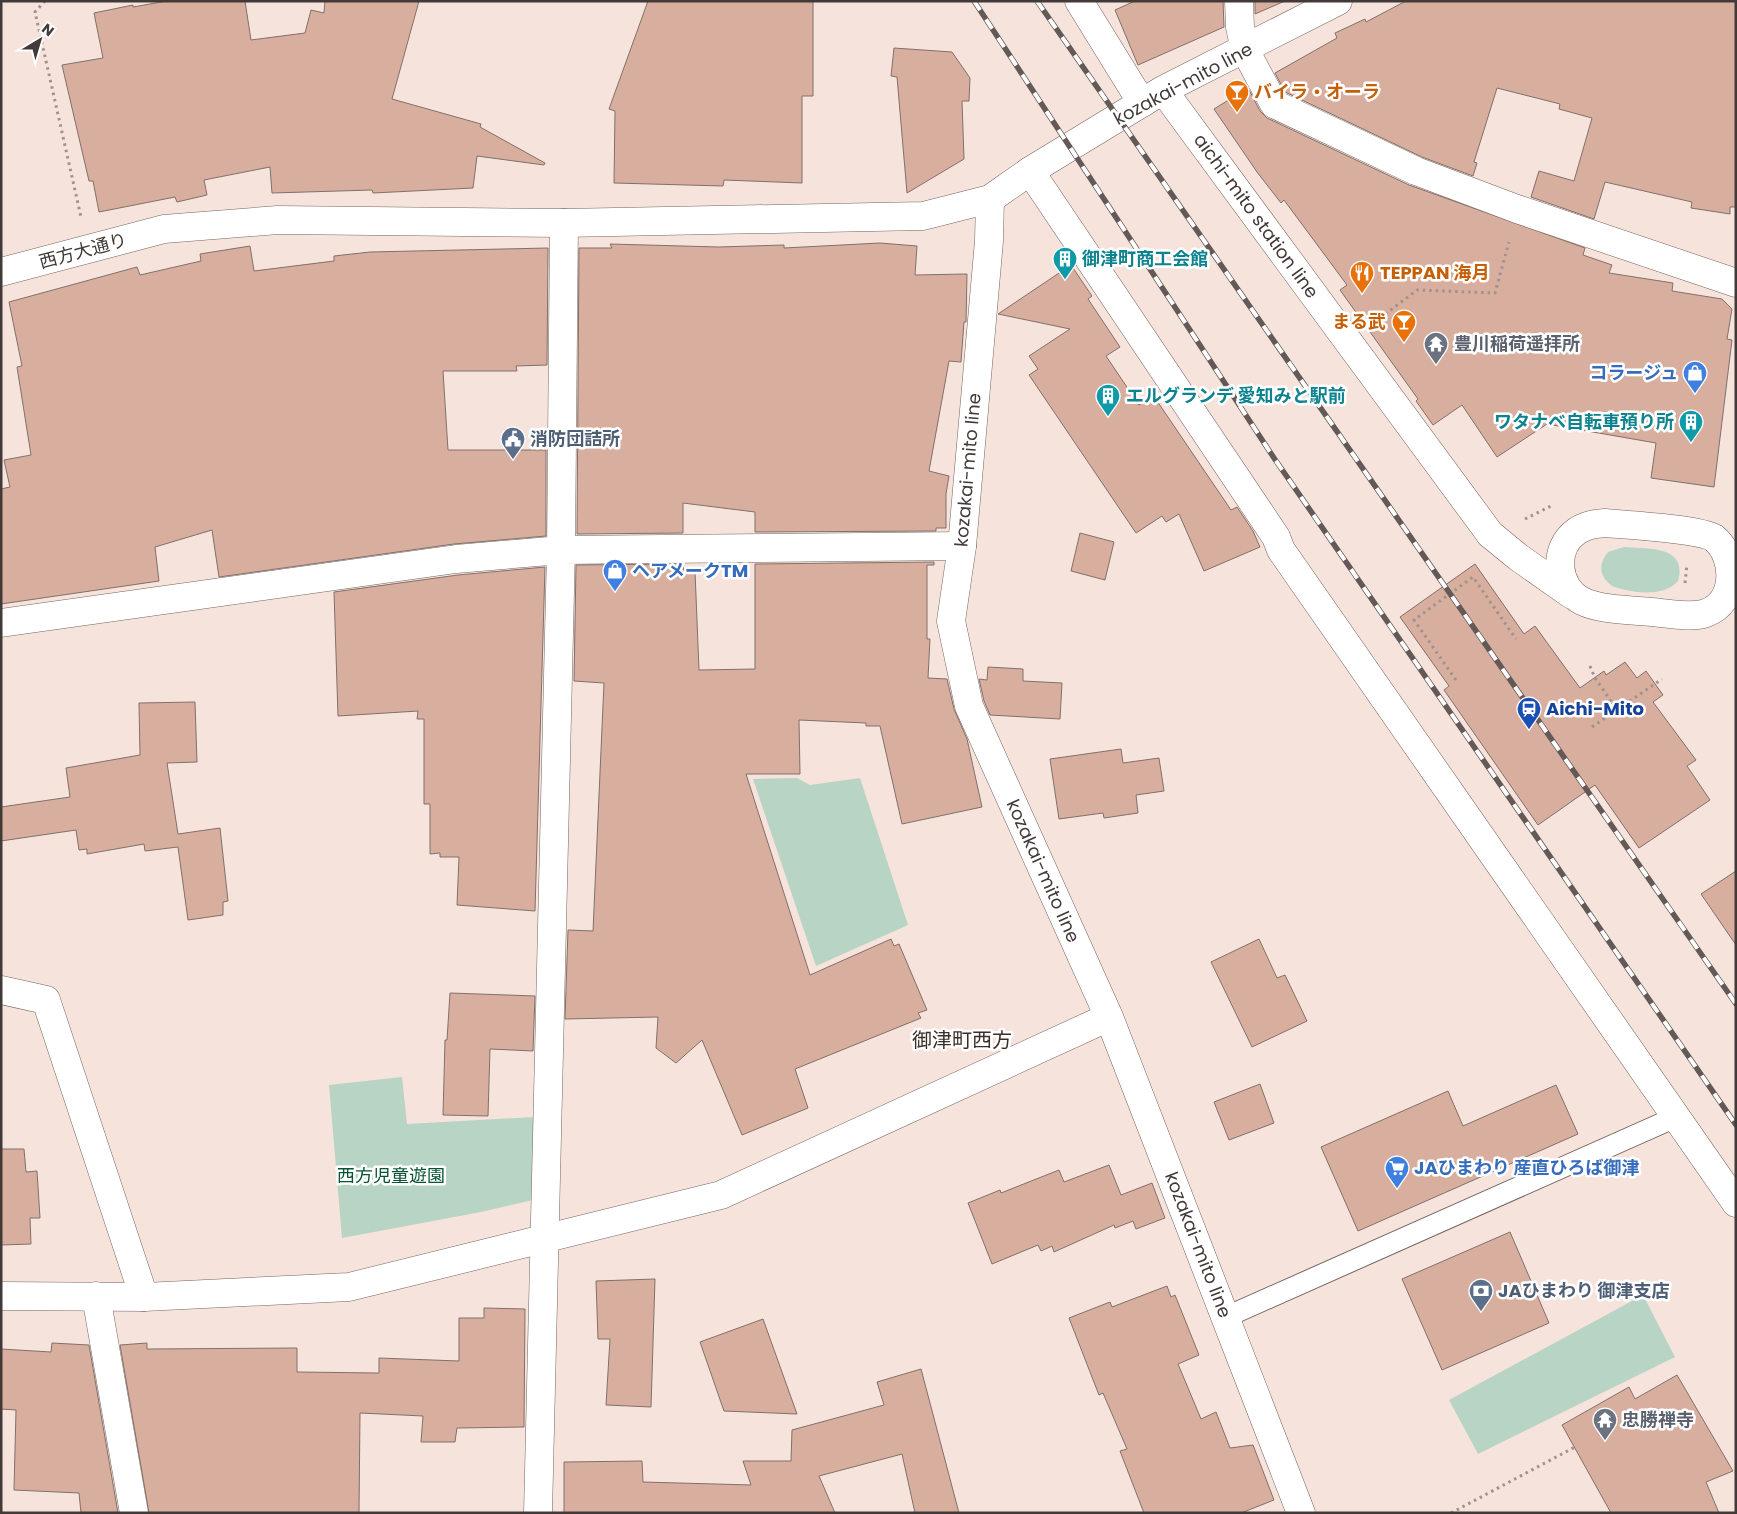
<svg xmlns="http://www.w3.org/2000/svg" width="1737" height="1514" viewBox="0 0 1737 1514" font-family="Poppins,'Noto Sans JP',sans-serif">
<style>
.green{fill:#b8d4c4}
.building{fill:#d8ae9f;stroke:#81706a}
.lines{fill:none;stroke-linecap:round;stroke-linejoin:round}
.lane-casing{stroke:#75655f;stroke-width:22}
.street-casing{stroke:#75655f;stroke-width:29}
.secondary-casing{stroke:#75655f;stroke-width:29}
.path{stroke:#a0928e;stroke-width:3;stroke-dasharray:2.5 4;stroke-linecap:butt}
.lane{stroke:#fff;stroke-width:20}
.street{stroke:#fff;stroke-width:28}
.secondary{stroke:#fff;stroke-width:28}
.rail-casing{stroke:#635957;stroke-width:5.5}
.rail{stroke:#fff;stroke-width:4;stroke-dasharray:11;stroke-linecap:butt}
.labels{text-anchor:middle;stroke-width:5;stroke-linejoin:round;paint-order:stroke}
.street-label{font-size:18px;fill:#423a38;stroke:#fff}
.food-label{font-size:18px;font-weight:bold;fill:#c56008;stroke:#fff;text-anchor:start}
.culture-label{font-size:18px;font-weight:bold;fill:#0d838f;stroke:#fff;text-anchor:start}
.worship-label{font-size:18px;font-weight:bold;fill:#5b616d;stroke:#fff;text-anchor:start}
.shop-label{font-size:18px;font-weight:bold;fill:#366cbe;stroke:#fff;text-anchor:start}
.service-label{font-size:18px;font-weight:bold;fill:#4e5e75;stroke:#fff;text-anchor:start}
.transit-label{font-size:18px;font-weight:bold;fill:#164399;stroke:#fff;text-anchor:start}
.park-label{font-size:18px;fill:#095236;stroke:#fff}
.quarter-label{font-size:20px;fill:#3d2e29;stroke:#fff}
</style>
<rect width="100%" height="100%" fill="#f6e3dc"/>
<path class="green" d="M1624 547C1647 549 1688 545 1678 581 1663 598 1631 593 1612 586 1599 576 1598 564 1608 552Z
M797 778 810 785 860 778 908 925 816 966 753 779Z
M402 1077 407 1124 534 1117 533 1200 481 1212 342 1238 329 1085Z
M1643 1295 1675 1357 1478 1454 1449 1400Z"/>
<path class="building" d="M167 1H245L251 40 305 33 311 10 324 13 325 1H419L392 99 481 124 480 127 545 163 544 165 477 156 473 188 373 193 372 190 272 193 270 167 204 180 207 195 177 202 175 197 99 212 93 181H89L62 65 103 58 94 13 133 5V7Z
M648 1H813V96H802V183L724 180 723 186 614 183 615 111 609 109Z
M1135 1H1223L1224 27 1138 65 1115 10Z
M1255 1H1285L1255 14Z
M1406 1H1736V207H1730V214L1691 208 1692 202 1605 182 1594 219 1531 197 1539 171 1574 181 1592 118 1559 109 1560 104 1497 88 1474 162 1477 163 1473 176 1422 157 1285 92 1275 73 1337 38 1335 33 1365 19 1366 22Z
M894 48 952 52 970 78 969 101H962L964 159 907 193 897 77 891 76Z
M1248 88 1260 111 1267 118 1409 185 1585 248 1583 255 1612 265 1609 273 1673 283 1672 291 1722 299 1732 309 1727 339 1732 340 1714 487 1651 478 1656 443 1547 424 1497 457 1462 405 1433 425 1416 401 1418 399 1340 290 1347 285 1284 200 1281 203 1257 172 1214 109Z
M880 243 917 246 915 275 967 274 966 322H964L961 362 949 361 929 471 949 476 946 494V528H936V531L755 532V512L683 503V533L577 534 579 248H612L610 244 719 247 784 245V248Z
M250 246 254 271 334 261V256L370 252 548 248 547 365 516 366 517 371H443L448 450H546V536L454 544 219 577 212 530 155 547 159 581 1 604V489L10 487 4 460 31 455 17 367 22 366 9 302 137 267 140 275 201 261 200 254Z
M1071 265 1092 296 1088 299 1120 347 1106 356 1139 405 1153 395 1231 510 1237 507 1253 531 1260 547 1204 571 1179 514 1166 522 1162 516 1136 533 1029 375 1038 369 1029 356 1070 329 998 314Z
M1080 533 1114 542 1105 580 1071 571Z
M934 562V565H927V639H930L928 678 947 679 954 709 967 739 982 807 902 824 880 726H866V723L799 720 800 774H746L810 975 891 939 894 946 899 944 927 1010 918 1013 921 1018 795 1069 808 1108 742 1135 702 1040 676 1063 656 1048 658 1017 565 1019 568 930 593 931 604 683 574 681 576 565 683 564 684 572 695 571 699 670 755 669V564Z
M1475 564 1524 634 1535 626 1580 688 1604 671 1606 675 1625 662 1637 678 1646 671 1663 695 1653 702 1696 760 1687 766 1710 800 1639 848 1595 785 1538 825 1444 690 1449 686 1400 617Z
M545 567 535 911 457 905 459 857H440V853L430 854V804H424V719H417L418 711 338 716 334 592 458 575Z
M988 667 1023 669V681L1062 683 1060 719 990 715 984 701 979 679 987 680Z
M195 702 197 762 167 763 178 834 220 828 228 901 223 902V915L188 920 178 847 145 851 144 844 87 854V849L79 850 76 830 1 841V807L70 797 66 768 140 755 139 703Z
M1121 749 1123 763 1159 758 1164 791 1136 795 1138 813 1104 818 1103 813 1059 819 1050 759Z
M1736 871V945L1701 894Z
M1259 939 1277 978 1285 975 1307 1021 1252 1047 1211 962Z
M450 993 535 996 533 1051 490 1049 488 1116 443 1115 445 1040H447Z
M1260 1084 1274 1123 1229 1140 1214 1102Z
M1556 1085 1578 1134 1358 1231 1321 1147 1448 1091 1463 1126Z
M1 1149H24L26 1172 37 1171 40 1218H30L31 1244 1 1245Z
M1109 1165 1121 1195 1152 1183 1165 1218 1136 1229 1133 1221 1115 1228 1114 1225 1054 1252 1052 1246 1041 1251 1038 1245 992 1264 968 1203 1000 1190 1001 1193 1059 1170 1064 1182Z
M1510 1232 1549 1323 1442 1370 1402 1279Z
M655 1279 651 1407 606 1405 610 1339H598L596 1281Z
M1167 1286 1171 1297 1175 1295 1199 1355 1178 1364 1201 1419 1216 1412 1230 1448 1253 1445 1274 1500 1241 1513H1144L1120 1451 1127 1449 1103 1393 1099 1395 1069 1318 1110 1302 1112 1307Z
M484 1308 525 1309 524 1427 457 1428 455 1442H421L423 1416 360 1413 359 1513H149L120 1345 147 1343V1349L297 1348V1372L379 1373V1358L459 1361V1318H484Z
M763 1319 797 1414 724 1411 700 1342Z
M52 1343 89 1345 118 1513H81L79 1493 14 1490 16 1410 1 1409V1349L51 1352Z
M921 1369 959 1513H915L902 1454 819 1476 835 1513H564V1462L642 1461 643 1482 751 1485 743 1461H791L792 1430 884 1405 877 1382Z
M1677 1375 1733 1471 1706 1482 1719 1513H1611L1562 1425 1629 1387 1635 1399Z"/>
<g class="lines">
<defs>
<path id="lane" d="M1226 1317 1676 1117"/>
<path id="street" d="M1079 1 1142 103
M1239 1 1240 27 1245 50 1274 104 1416 171 1517 209 1736 283
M1030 171 1276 537 1281 550 1736 1203
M1605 523C1627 525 1699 529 1714 538 1737 557 1737 602 1706 613 1692 618 1675 614 1661 613 1638 610 1602 611 1582 601 1556 588 1552 548 1577 531 1586 525 1594 524 1605 523Z
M1490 534 1518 557 1572 595
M1 623 456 559 561 550 962 546
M1 990 46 1000 144 1297
M96 1296 134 1513
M538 1513 561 550 564 223"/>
<path id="secondary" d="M1163 90 1490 534
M990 199 989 241 962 546 951 621 969 706 1109 1017 1301 1513
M1 272 164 229 278 220 564 223 923 216 990 199 1030 171 1163 90 1338 1
M1 1296 144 1297 349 1287 721 1195 1109 1017"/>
</defs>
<use href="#lane" class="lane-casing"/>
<use href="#street" class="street-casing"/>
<use href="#secondary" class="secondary-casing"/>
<path class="path" d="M45 1 35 12 81 217
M1375 322 1417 290 1495 293 1509 242
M1525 519 1551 506
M1685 583 1687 564
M1590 666 1595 678 1617 710
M1456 680 1414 620 1473 577 1516 639
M1592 727 1662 679
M1451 1513 1575 1447"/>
<use href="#lane" class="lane"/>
<use href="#street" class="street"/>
<use href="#secondary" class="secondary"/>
<defs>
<path id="rail" d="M974 1 1274 458 1736 1125
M1037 1 1736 1004"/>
</defs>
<use href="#rail" class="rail-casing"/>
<use href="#rail" class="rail"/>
</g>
<defs>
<symbol id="bar-pin" viewBox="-11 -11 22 30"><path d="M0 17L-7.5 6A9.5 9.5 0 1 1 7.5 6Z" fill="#e8710a" stroke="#fff"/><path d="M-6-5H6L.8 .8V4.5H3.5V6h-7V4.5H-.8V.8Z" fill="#fff"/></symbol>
<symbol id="building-pin" viewBox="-11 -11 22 30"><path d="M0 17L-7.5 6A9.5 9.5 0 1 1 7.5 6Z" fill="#0f9aa8" stroke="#fff"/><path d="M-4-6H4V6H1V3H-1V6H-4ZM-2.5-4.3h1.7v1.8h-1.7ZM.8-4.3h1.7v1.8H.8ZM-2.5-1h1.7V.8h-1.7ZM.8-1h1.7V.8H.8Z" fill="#fff"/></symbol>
<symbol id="restaurant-pin" viewBox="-11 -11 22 30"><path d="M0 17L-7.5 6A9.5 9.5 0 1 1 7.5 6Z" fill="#e8710a" stroke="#fff"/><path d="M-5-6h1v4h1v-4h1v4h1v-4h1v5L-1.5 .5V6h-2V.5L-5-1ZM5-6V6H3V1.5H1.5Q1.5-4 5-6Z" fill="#fff"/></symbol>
<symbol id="temple-pin" viewBox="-11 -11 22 30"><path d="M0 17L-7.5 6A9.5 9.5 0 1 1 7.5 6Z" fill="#6b7280" stroke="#fff"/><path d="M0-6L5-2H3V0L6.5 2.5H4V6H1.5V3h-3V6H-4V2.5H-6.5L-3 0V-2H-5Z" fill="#fff"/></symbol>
<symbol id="shop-pin" viewBox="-11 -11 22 30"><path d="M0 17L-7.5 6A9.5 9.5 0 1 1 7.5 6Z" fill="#3f7fe0" stroke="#fff"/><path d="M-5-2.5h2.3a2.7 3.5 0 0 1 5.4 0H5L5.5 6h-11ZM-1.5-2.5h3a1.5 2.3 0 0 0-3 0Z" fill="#fff"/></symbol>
<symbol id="civic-pin" viewBox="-11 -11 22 30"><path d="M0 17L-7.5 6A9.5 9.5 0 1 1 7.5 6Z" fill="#5c6f8a" stroke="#fff"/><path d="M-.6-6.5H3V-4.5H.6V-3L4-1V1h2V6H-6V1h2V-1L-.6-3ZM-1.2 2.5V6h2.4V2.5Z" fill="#fff"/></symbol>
<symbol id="station-pin" viewBox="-11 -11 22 30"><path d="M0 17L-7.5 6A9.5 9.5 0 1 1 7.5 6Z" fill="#1a4fb4" stroke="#fff"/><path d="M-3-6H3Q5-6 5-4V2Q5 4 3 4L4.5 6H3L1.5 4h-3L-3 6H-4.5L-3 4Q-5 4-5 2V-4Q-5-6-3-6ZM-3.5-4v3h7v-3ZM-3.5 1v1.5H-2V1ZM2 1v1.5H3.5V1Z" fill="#fff"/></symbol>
<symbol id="supermarket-pin" viewBox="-11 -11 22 30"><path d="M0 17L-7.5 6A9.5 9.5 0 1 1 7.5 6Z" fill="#3f7fe0" stroke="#fff"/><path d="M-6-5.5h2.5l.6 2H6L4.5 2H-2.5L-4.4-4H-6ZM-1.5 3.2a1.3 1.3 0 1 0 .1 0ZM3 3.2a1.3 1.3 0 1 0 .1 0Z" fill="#fff"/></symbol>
<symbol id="bank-pin" viewBox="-11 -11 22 30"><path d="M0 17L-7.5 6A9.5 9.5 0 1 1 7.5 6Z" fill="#5c6f8a" stroke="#fff"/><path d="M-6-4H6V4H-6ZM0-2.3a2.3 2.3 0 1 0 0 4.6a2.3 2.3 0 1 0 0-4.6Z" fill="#fff"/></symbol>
</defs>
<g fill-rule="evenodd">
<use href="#bar-pin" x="1223" y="78" width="28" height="38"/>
<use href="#building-pin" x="1051" y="245" width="28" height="38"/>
<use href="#restaurant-pin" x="1348" y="259" width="28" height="38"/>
<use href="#bar-pin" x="1390" y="308" width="28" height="38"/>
<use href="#temple-pin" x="1422" y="330" width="28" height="38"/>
<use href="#shop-pin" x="1681" y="359" width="28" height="38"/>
<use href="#building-pin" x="1094" y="382" width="28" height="38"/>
<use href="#building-pin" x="1677" y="408" width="28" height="38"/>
<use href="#civic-pin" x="499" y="425" width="28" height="38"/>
<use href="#shop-pin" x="601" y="557" width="28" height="38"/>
<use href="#station-pin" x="1515" y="695" width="28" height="38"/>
<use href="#supermarket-pin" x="1383" y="1154" width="28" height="38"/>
<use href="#bank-pin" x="1467" y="1277" width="28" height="38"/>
<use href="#temple-pin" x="1591" y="1406" width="28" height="38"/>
</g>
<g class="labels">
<g class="street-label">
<text transform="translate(1183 84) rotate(-28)" y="6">kozakai-mito line</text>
<text transform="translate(1256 216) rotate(54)" y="6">aichi-mito station line</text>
<text transform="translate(83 251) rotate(-15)" y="6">西方大通り</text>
<text transform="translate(968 470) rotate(-85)" y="6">kozakai-mito line</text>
<text transform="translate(1043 871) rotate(66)" y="6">kozakai-mito line</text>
<text transform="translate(1198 1245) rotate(69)" y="6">kozakai-mito line</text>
</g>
<g class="food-label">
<text x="1254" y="98">バイラ・オーラ</text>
<text x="1380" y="279">TEPPAN 海月</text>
<text x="1386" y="328" text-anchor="end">まる武</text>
</g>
<g class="culture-label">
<text x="1082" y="265">御津町商工会館</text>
<text x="1126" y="402">エルグランデ 愛知みと駅前</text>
<text x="1674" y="428" text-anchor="end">ワタナベ自転車預り所</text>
</g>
<g class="worship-label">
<text x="1454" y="350">豊川稲荷遥拝所</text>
<text x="1622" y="1426">忠勝禅寺</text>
</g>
<g class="shop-label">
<text x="1678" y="379" text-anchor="end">コラージュ</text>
<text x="632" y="577">ヘアメークTM</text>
<text x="1414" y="1174">JAひまわり 産直ひろば御津</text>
</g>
<g class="service-label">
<text x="530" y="445">消防団詰所</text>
<text x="1498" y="1297">JAひまわり 御津支店</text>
</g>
<g class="transit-label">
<text x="1546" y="715">Aichi-Mito</text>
</g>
<g class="park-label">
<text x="391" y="1182">西方児童遊園</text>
</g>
<g class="quarter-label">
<text x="962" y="1047">御津町西方</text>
</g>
</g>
<rect width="1737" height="1514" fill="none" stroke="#423a38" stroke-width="5"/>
<g transform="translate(40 40) rotate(38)" stroke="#ffffff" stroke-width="4" paint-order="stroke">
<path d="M0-4L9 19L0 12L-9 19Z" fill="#423a38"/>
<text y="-8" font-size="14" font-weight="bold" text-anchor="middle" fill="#423a38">N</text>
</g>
</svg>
